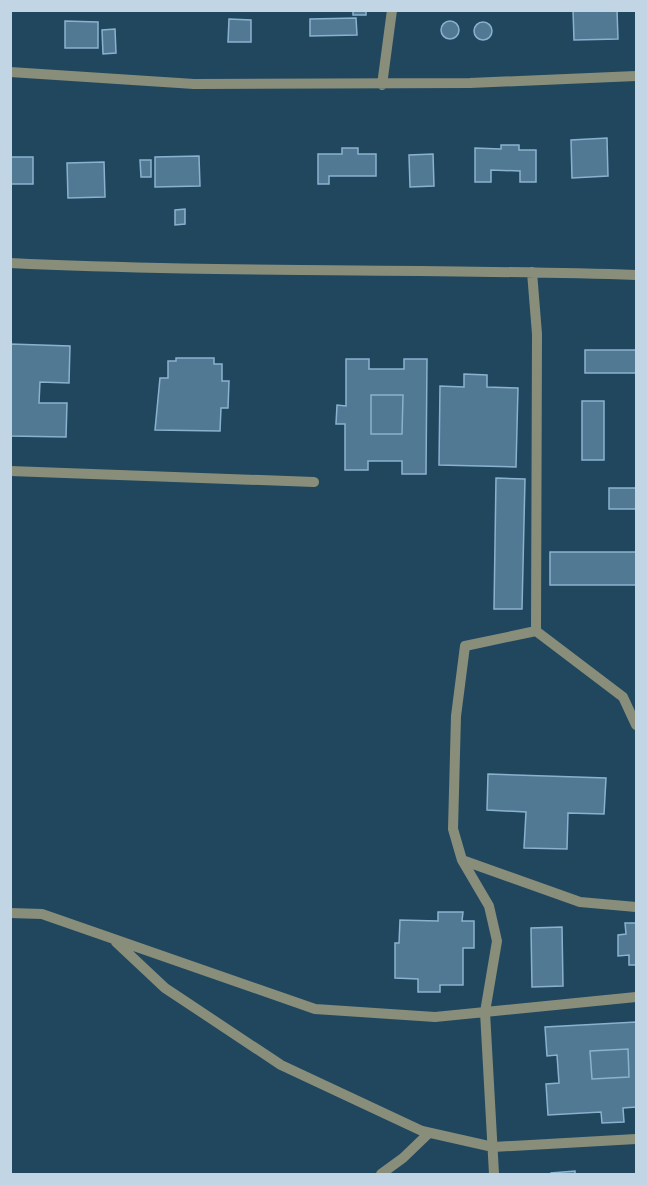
<svg xmlns="http://www.w3.org/2000/svg" width="647" height="1185" viewBox="0 0 647 1185" font-family="Poppins,sans-serif">
<style>
.building{fill:#527994;stroke:#8ab2cf;stroke-width:1.5;fill-rule:evenodd}
.lines{fill:none;stroke-linecap:round;stroke-linejoin:round}
.minor{stroke:#898e7b;stroke-width:10}
</style>
<rect width="100%" height="100%" fill="#21475f"/>
<path class="building" d="M353 10H366V15H353Z
M573 10H617L618 39 574 40Z
M356 18 357 35 310 36V19Z
M229 19 251 20V42H228Z
M65 21 98 22V48H65Z
M441 30a9 9 0 1 1 18 0a9 9 0 1 1-18 0Z
M474 31a9 9 0 1 1 18 0a9 9 0 1 1-18 0Z
M115 29 116 53 103 54 102 30Z
M607 138 608 176 572 178 571 140Z
M501 145H519V150H536V182H520V171L491 170V182H475V148L501 149Z
M342 148H358V154H376V176H329V184H318V154H342Z
M433 154 434 186 410 187 409 155Z
M199 156 200 186 155 187V157Z
M10 157H33V184H10Z
M140 160H151V177H141Z
M104 162 105 197 68 198 67 163Z
M185 209V224L175 225V210Z
M10 344 70 346 69 383 40 382 39 403H67L66 437 10 436Z
M585 350H636V373H585Z
M176 358H214V364H222V381H229L228 408H221L220 431 155 430 160 378H168V361H176Z
M346 359H369V369H404V359H427L426 474H402V461H368V470H345V424H336L337 405 346 406ZM371 395H403L402 434H371Z
M464 374 487 375V387L518 388 516 467 439 465 440 386 464 387Z
M371 395H403L402 434H371Z
M582 401H604V460H582Z
M496 478 525 479 522 609H494Z
M609 488H636V509H609Z
M550 552H636V585H550Z
M488 774 606 778 604 814 568 813 567 849 524 848 526 812 487 810Z
M438 912H463L462 921H474V948H463V985H440V992H418V979L395 978V943H399L400 920 438 921Z
M625 923H636V965H629V955L618 956V935L626 934Z
M562 927 563 986 532 987 531 928Z
M636 1022V1107L623 1108 624 1122 602 1123 601 1112 548 1115 546 1084 559 1083 557 1055 547 1056 545 1027ZM628 1049 629 1077 592 1079 590 1051Z
M628 1049 629 1077 592 1079 590 1051Z
M575 1171V1174H551V1173Z"/>
<g class="lines">
<path class="minor" d="M10 72 194 84 470 83 636 76
M382 85 392 10
M10 263C219 273 428 268 636 275
M532 272 537 334 536 631
M10 471 314 482
M462 860 580 902 636 907
M10 913 42 914 315 1009 435 1017 636 997
M116 942 165 988 281 1065 422 1131 493 1147 636 1139
M381 1174 403 1158 429 1133
M494 1174 485 1012 497 941 489 906 462 860 453 829 456 716 465 646 536 631 623 697 636 725"/>
</g>
<rect width="647" height="1185" fill="none" stroke="#c1d5e4" stroke-width="24"/>
</svg>
